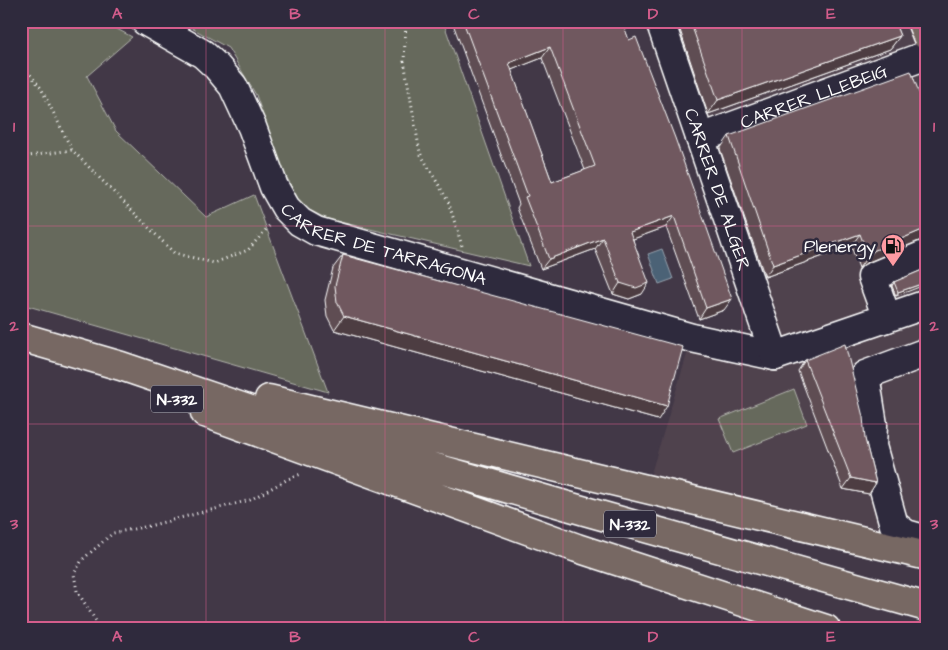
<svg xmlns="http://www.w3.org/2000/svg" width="948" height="650" viewBox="0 0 948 650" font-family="'Architects Daughter',sans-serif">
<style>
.built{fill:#50424e}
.green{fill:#66695b;stroke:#b2b4ad}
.water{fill:#4c6276;stroke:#94a1ad}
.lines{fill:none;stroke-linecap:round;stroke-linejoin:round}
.minor-casing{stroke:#fff;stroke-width:31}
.major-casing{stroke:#fff;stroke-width:31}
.highway-casing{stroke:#fff;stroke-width:31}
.path{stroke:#fff;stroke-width:3;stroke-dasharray:1 4;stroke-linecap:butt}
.minor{stroke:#2f2a3d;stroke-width:28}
.major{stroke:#776864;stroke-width:28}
.highway{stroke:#776864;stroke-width:28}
.wall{fill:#5f4d52;stroke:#fff;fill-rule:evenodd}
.shaded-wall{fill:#4e3e42;stroke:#fff}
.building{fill:#6f595f;stroke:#fff;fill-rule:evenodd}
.grid{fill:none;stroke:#d45d8c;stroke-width:1;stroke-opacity:0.55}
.labels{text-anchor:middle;stroke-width:5;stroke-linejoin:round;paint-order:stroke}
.shield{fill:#2f2a3d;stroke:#c1bfc5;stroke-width:1}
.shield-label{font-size:16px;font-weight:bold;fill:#fff}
.street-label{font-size:18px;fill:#fff;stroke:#2f2a3d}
.poi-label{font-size:18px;fill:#fff;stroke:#2f2a3d;text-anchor:end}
.neatline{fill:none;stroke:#d45d8c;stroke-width:2}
.grid-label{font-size:16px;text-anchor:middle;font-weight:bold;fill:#d45d8c}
</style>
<rect width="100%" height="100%" fill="#423847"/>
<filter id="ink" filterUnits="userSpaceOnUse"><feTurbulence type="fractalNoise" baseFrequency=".02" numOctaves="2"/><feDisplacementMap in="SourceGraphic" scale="10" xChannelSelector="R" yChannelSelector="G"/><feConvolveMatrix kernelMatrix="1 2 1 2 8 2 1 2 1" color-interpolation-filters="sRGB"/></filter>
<g filter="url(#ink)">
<path class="built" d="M660 21H927V556L646 490 692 338 774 356Z"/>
<path class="green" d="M21 21H102L132 37 87 76 116 131 206 217 254 195 328 392 21 304Z
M179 21H443L529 266 327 219 302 206 280 165 256 95 228 48Z
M794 389 807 424 733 453 719 419Z"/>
<path class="water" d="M662 249 673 279 659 284 648 254Z"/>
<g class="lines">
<defs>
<g id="minor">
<path id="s1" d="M145 21 203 54 217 67 233 86 252 127 274 187 286 208 300 222 316 231 692 338 775 356"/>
<path id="s2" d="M660 21 775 356"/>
<path id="s3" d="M700 138 927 55"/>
<path d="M887 318 872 277 927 254"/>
<path d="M927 352 865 375 873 425 872 446 894 525 906 534 927 540"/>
<path d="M775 356 927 304"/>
</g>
<path id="major" d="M921 21 927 36"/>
<path id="highway" d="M21 337 121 366 333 438 585 511 927 607
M269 399 927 556
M205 413 577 548 826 629"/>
</defs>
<use href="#minor" class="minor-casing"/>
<use href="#major" class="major-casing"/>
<use href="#highway" class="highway-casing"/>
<path class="path" d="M406 21 404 61 420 153 448 201 463 249
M21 63 41 88 72 150 174 253 214 263 248 250 270 225
M21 157 72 150
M101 629 77 591 74 574 82 560 113 533 149 526 250 500 288 479 301 474"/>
<use href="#minor" class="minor"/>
<use href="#major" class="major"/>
<use href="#highway" class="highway"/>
</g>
<path class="wall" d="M452 21H622L724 310 699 319 666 227 633 239 642 294 629 299 613 294 595 249 541 269 517 208 519 204ZM542 58 585 170 552 182 511 70Z
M677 21H894L900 36 890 49 708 114Z
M729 136 926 239 921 240 866 263 859 268 851 246 765 277 720 149Z
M343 255 658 420 334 330 327 316 325 300 333 268Z
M927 268 896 296 892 286 894 282Z
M805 360 865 439 876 483 869 494 843 489 798 371Z"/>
<path class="shaded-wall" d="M900 36 890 49 708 114 718 100Z
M550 47 542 58 501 74 509 63Z
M674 216 666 227 622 243 630 232Z
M927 228 926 239 921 240 866 263 859 268 868 256 875 250Z
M860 234 851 246 765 277 773 265Z
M603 238 595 249 541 269 549 259Z
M927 282V284L896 296 898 292Z
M620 283H649L642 294 629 299 613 294Z
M732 299 724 310 699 319 706 308Z
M344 316 667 406 658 420 334 330Z
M851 478 876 483 869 494 843 489Z"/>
<path class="building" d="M463 21H622L629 40 636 37 675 138 732 299 706 308 674 216 630 232 649 283 636 288 620 283 603 238 549 259 525 197 528 196ZM550 47 595 166 552 182 509 63Z
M690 21H894L900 36 718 100Z
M911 71 927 114V228L875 250 868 256 860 234 773 265 729 136Z
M343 255 683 347 667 406 344 316 337 302 335 286Z
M927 268V282L898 292 894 282Z
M845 344 863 417 865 439 876 483 851 478 805 360Z"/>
</g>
<path class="grid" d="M206 21V629M385 21V629M563 21V629M742 21V629M21 226H927M21 424H927"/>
<defs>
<symbol id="fuel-pin" viewBox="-11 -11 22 30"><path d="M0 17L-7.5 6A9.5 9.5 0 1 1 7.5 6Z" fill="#ff9aa2" stroke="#2f2a3d"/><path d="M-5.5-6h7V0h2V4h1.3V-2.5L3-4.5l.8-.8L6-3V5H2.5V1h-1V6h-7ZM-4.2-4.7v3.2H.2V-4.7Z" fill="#111"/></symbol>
</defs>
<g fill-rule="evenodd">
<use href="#fuel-pin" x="879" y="232" width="28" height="38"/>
</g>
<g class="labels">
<g class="shield">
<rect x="151" y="385.5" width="52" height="27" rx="4"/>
<rect x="604" y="510.5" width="52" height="27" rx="4"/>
</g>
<g class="shield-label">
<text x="177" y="405">N-332</text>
<text x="630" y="530">N-332</text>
</g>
<g class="street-label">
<text dy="6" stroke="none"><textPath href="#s3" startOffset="121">CARRER LLEBEIG</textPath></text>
<text dy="6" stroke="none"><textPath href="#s2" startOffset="178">CARRER DE ALGER</textPath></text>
<text dy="6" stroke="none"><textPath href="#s1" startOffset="350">CARRER DE TARRAGONA</textPath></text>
</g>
<g class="poi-label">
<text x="876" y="252">Plenergy</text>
</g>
</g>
<rect width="948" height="650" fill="none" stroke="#2f2a3d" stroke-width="55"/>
<rect x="28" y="28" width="892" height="594" class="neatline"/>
<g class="grid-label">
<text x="117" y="19">A</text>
<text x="295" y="19">B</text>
<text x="474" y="19">C</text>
<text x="653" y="19">D</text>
<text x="831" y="19">E</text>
<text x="14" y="132">1</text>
<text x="934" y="132">1</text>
<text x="14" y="331">2</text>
<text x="934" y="331">2</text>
<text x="14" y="529">3</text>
<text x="934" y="529">3</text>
<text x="117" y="642">A</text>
<text x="295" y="642">B</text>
<text x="474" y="642">C</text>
<text x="653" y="642">D</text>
<text x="831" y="642">E</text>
</g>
</svg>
